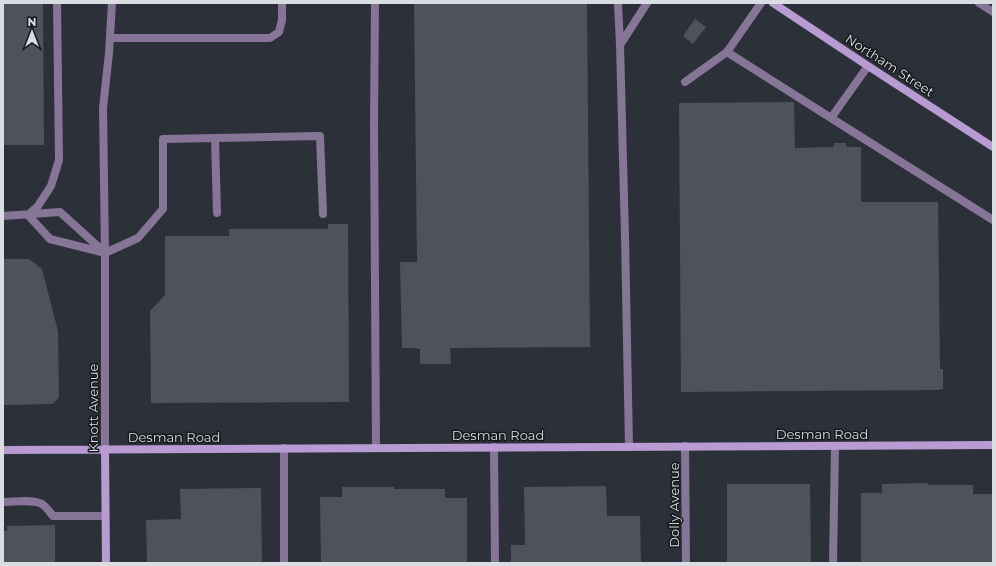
<svg xmlns="http://www.w3.org/2000/svg" width="996" height="566" viewBox="0 0 996 566" font-family="Montserrat,sans-serif">
<style>
.building{fill:#4d525c}
.lines{fill:none;stroke-linecap:round;stroke-linejoin:round}
.lane{stroke:#867597;stroke-width:8}
.street{stroke:#867597;stroke-width:8}
.secondary{stroke:#b79bd2;stroke-width:8}
.labels{text-anchor:middle;stroke-width:3;stroke-linejoin:round;paint-order:stroke}
.street-label{font-size:13px;fill:#d9dde2;stroke:#16191c}
</style>
<rect width="100%" height="100%" fill="#2c3139"/>
<path class="building" d="M3 3H43L44 145H3Z
M414 3H587L590 347 450 348 451 364H420V349H417V348H402L400 262H417Z
M695 19 706 27 693 44 683 36Z
M794 102 795 148 834 147V143H846V147H861V202H938L940 369H943V389H940V390L681 392 679 103Z
M328 224H348L349 402 151 403 150 311 165 295V236H229V229H328Z
M3 259H29L42 269 58 331 59 398 52 404 3 405Z
M928 483V485H973V494H993V563H861V493H882V484Z
M727 484H810L811 563H727Z
M606 486 607 516H640L641 563 511 562V545H525L524 487Z
M342 487H394V489H445V498H467V563H321L320 497H342Z
M261 488 262 563H147L146 520 181 519 180 489Z
M55 525V562H52V563H3V531H7V526Z"/>
<g class="lines">
<path class="lane" d="M375 3 374 123 376 448
M618 3 620 45
M979 3 993 12
M110 38H270L279 32 282 20V3
M727 52 831 118 868 66
M685 82 727 52 761 3
M831 118 993 220
M215 138 217 213
M28 215 50 239 105 253 138 238 163 209V139L320 136 323 214
M28 215 38 206 51 186 59 160 57 3
M3 216 60 212 103 251
M494 447 495 563
M629 447 625 236 620 45 647 3
M105 449V253L103 108 109 53 112 3
M3 502C14 502 33 499 42 504 46 507 50 512 53 516H105
M284 563V448
M833 563 835 446"/>
<path class="street" d="M685 446 686 563"/>
<path class="secondary" d="M773 3 868 66 993 147
M105 449 106 563
M3 450 993 445"/>
</g>
<g class="labels">
<g class="street-label">
<text transform="translate(890 65) rotate(33)" y="5">Northam Street</text>
<text transform="translate(93 408) rotate(-90)" y="5">Knott Avenue</text>
<text x="822" y="439">Desman Road</text>
<text x="498" y="440">Desman Road</text>
<text x="174" y="442">Desman Road</text>
<text transform="translate(674 505) rotate(-90)" y="5">Dolly Avenue</text>
</g>
</g>
<rect width="996" height="566" fill="none" stroke="#d9dde2" stroke-width="8"/>
<g transform="translate(32 32)" stroke="#16191c" stroke-width="3" paint-order="stroke">
<path d="M0-3L7 15L0 10L-7 15Z" fill="#d9dde2"/>
<text y="-6" font-size="11" font-weight="bold" text-anchor="middle" fill="#d9dde2">N</text>
</g>
</svg>
